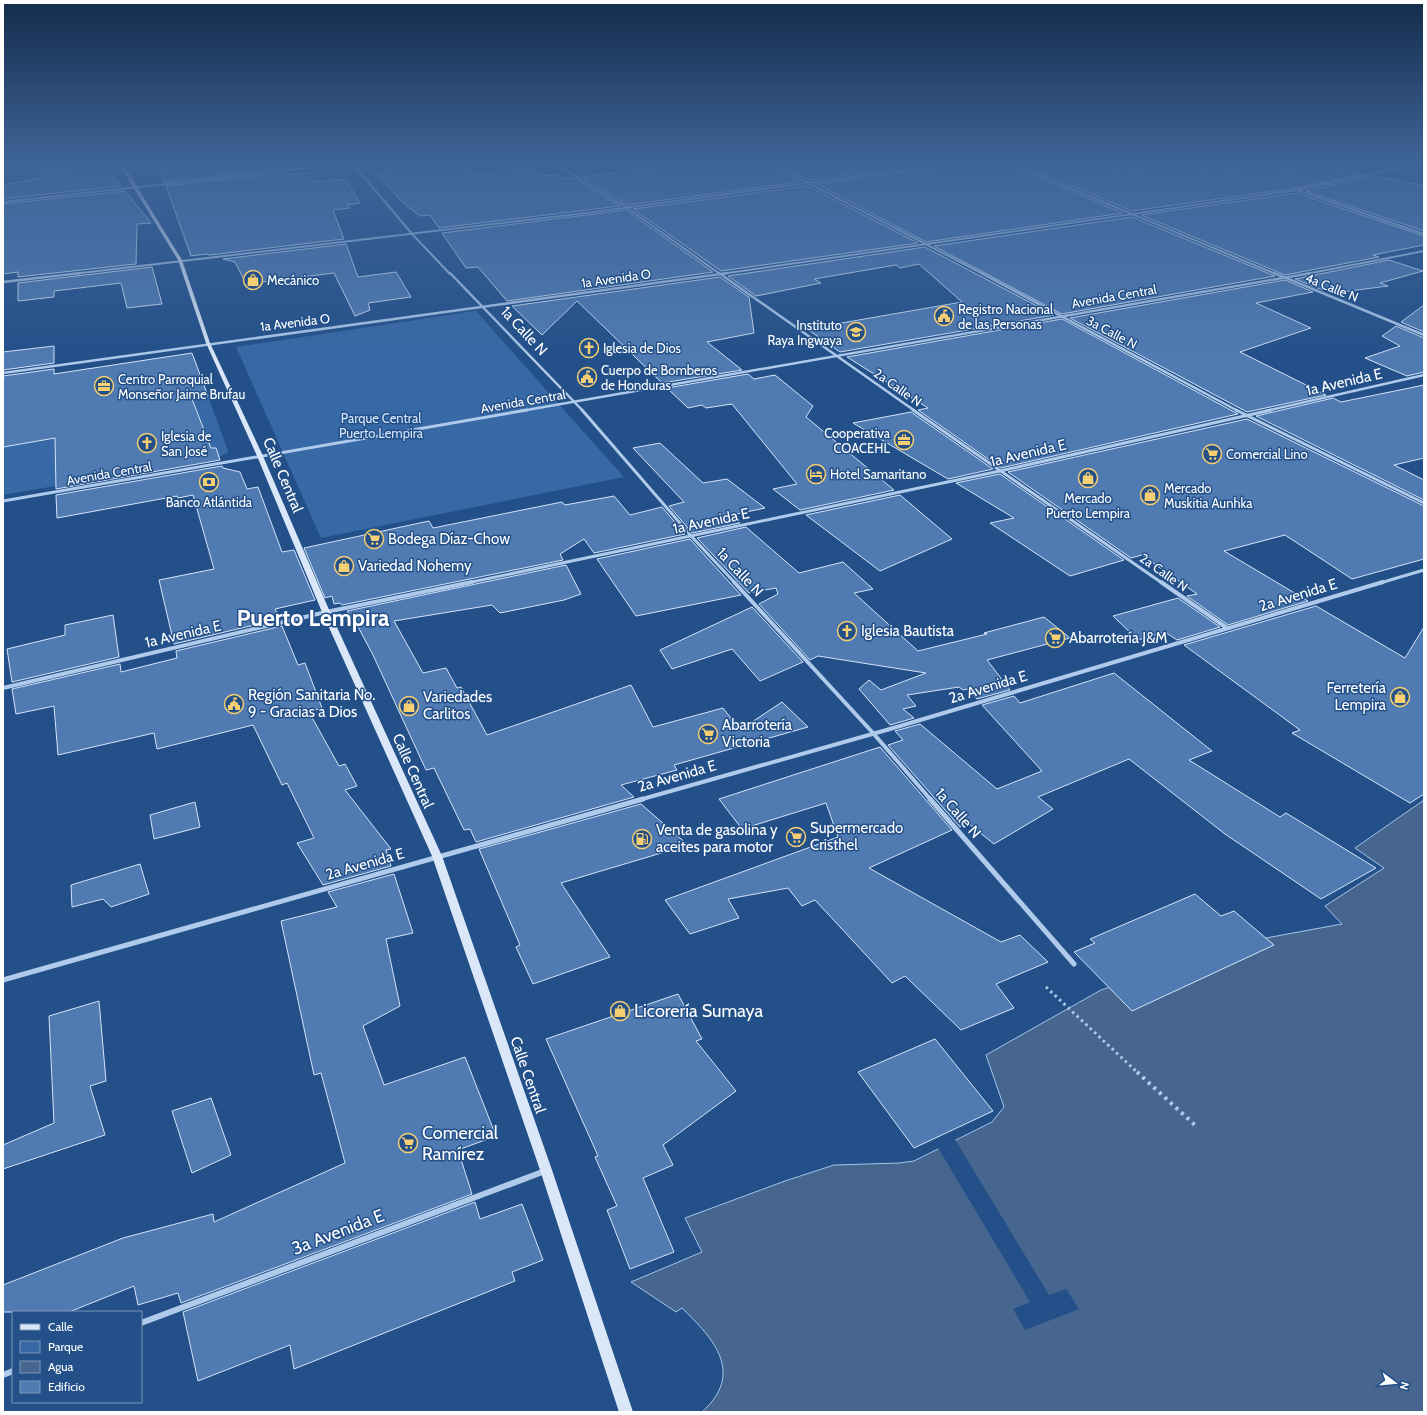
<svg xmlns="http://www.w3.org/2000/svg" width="1427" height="1415" viewBox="0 0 1427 1415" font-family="Cabin,sans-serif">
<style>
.green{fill:#3769a6;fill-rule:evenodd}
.water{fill:#46668f;stroke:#a3c5eb}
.pier{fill:#235089}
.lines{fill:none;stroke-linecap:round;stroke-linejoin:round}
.stream{fill:#a3c5eb;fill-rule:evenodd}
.building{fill:#507bb2;stroke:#d4e4f8}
.path-far1{stroke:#afcaea;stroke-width:3;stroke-dasharray:2.5 3.5;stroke-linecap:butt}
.path{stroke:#afcaea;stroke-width:4;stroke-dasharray:3 4.5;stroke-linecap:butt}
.street-far5{stroke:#afcaea;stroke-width:2}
.street-far4{stroke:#afcaea;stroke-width:2.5}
.street-far3{stroke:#afcaea;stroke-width:3}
.street-far2{stroke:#afcaea;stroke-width:4}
.street-far1{stroke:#afcaea;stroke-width:5}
.street{stroke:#afcaea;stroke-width:6}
.secondary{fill:#dae7f8;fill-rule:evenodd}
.labels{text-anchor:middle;stroke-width:3;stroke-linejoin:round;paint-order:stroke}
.far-street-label{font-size:13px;fill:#fff;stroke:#235089}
.far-poi-label{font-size:13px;fill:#fff;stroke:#235089;text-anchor:start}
.far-park-label{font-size:13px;fill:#d4e4f8;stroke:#235089}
.street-label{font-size:15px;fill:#fff;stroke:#235089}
.poi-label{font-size:15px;fill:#fff;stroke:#235089;text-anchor:start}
.near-poi-label{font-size:18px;fill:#fff;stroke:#235089;text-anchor:start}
.near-street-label{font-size:18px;fill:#fff;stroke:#235089}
.town-label{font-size:23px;font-weight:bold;fill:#fff;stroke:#235089}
</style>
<rect width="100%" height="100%" fill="#235089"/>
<path class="green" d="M476 311 624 477 321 538 236 347Z
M81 370 89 414 208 396 228 451 227 453 217 458 3 495V380ZM169 419 202 425 208 441 181 458Z"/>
<path class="water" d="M1424 800V1412H702C745 1373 714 1339 682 1308L676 1312 631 1282 702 1252 685 1218 785 1181 834 1165 899 1163 914 1161 992 1122 1004 1107 986 1055 1101 990 1266 938 1342 924 1325 906 1384 868 1355 848Z"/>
<path class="pier" d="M954 1138 1049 1295 1066 1289 1079 1309 1025 1330 1013 1309 1030 1302 937 1146Z"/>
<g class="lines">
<path class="stream" d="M1231 164H1238L1259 170 1257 171Z
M1312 178H1314L1347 188 1344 189 1312 180Z"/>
</g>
<path class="building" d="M103 164 121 186 3 199V185L48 177 38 172Z
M197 164H277L280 169 164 182 159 168Z
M428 164H465L472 175 532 168 545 176 557 175 565 179 574 178 620 206 439 228 430 215 420 216 403 203 377 174 388 173 385 168Z
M685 164H770L800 182 627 205 582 177Z
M778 164H929L809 180Z
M951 164H1010L1011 166 1123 213 926 242 817 184 949 166Z
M1019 164H1115L1116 172 1175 164H1184L1212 172 1265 164 1290 172 1291 164H1317L1363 174 1297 188 1132 211Z
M284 173 285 175 309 173 314 182 345 179 360 203 347 205 350 208 333 210 344 239 210 255 206 254 191 256 166 186Z
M1375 176 1424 186V231L1306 191Z
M808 186 918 243 721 271 633 209Z
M125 191 151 223 137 224 136 264 18 277V272L3 274V204Z
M1297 193 1424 236V245L1373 255 1379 257 1285 275 1141 215Z
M626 210 713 272 507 301 478 267 466 268 442 233Z
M1132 217 1275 276 1062 314 934 246Z
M346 244 358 277 396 272 411 297 368 303 370 310 355 316 334 273 246 284 235 262 223 259Z
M925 247 1054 315 840 352 807 329 962 302 919 264 900 268 896 265 814 279 821 283 756 296 728 276Z
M1389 260 1423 271 1380 283 1388 286 1342 292 1333 288 1323 290 1295 279Z
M152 267 162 304 127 308 121 283 54 291V297L18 301V283Z
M720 277 749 297 754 333 707 342 742 370 662 383 577 301 542 335 512 306Z
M1285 280 1313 292 1256 303 1311 328 1240 352 1326 395 1247 412 1070 318Z
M1424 305V332L1401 322Z
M1062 319 1238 414 1001 468 918 410 928 408 847 357Z
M1396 326 1424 338V372L1407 376 1365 358 1400 346 1382 336Z
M54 346V363L3 370V352Z
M192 353 208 396 192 399 211 448H216L220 460 56 489 55 438 3 447V376L54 369V374Z
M748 374 754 379 775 375 813 406 806 417 894 490 800 510 773 489 797 484 732 404 706 408 702 405 688 408 667 388Z
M1424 385V458L1394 465 1424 480V500L1256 416 1333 398 1341 402Z
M911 412 993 469 948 479 853 423Z
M1247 419 1424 506V559L1352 579 1285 535 1224 551 1308 601 1228 625 1187 596 1197 594 1142 555 1131 558 1008 472Z
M660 443 703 483 727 479 765 508 732 515 740 523 692 533 669 506 684 502 633 448Z
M222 466 223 468 240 472 247 489 258 487 282 552 294 550 315 600 275 609 280 619 174 644 159 580 214 569 193 495 178 498 177 496 57 518 56 495Z
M1000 474 1124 560 1070 576 990 523 1014 518 956 483Z
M900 495 952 539 880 571 806 515Z
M614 496 630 515 662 507 685 534 594 553 584 539 560 554 563 560 342 605 340 603 334 604 332 596 325 598 304 548 429 521 433 528 562 502 565 505Z
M746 527 799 573 843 562 873 589 854 593 918 651 987 634 984 633 1044 617 1070 638 987 660 1010 690 977 699 967 689 963 690 959 687 907 695 916 706 903 709 914 718 890 725 859 689 869 680 881 690 926 673 818 656 810 660 759 604 778 594 776 588 749 593 697 538Z
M690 539 741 595 636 616 597 559Z
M566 565 581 594 564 600 500 613 492 605 394 621 423 673 446 668 457 688 461 687 487 735 631 685 653 727 723 708 740 730 782 702 808 727 674 765 677 770 621 785 634 797 476 842 470 829 464 830 434 768 426 770 373 655 356 623 347 611Z
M1178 598 1220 627 1177 640 1165 632 1138 640 1113 616Z
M1316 606 1405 658 1424 627V794L1410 803 1292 733 1300 730 1184 645Z
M752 607 803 662 760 681 732 649 672 669 660 650Z
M113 615 119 657 12 682 7 649 65 635V625Z
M282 626 298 665 305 663 322 708 309 712 339 766 345 764 357 786 345 790 391 849 386 850 391 866 323 885 297 843 314 838 287 783 282 785 253 725 157 749 154 733 58 755 54 706 16 714 12 689 120 664 121 672 177 658 176 651Z
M1114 673 1212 751 1189 760 1280 817 1286 813 1376 868 1321 899 1225 834 1129 759 1038 797 1053 809 994 844 968 823 960 827 888 745 903 740 895 731 920 724 997 789 1042 771 982 705 1014 696 1020 703Z
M880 747 952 830 869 868 1001 942 1020 935 1048 962 996 984 1014 1008 961 1030 905 976 892 983 815 900 802 906 788 888 728 899 739 918 690 934 665 900 838 837 826 803 742 829 719 799Z
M195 802 200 827 154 839 150 815Z
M641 804 688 845 561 883 610 957 533 984 516 947 520 945 479 849Z
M140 864 149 894 111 907 103 899 72 907 71 885Z
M394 874 413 933 386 939 400 1006 363 1026 384 1085 465 1057 496 1136 458 1150 472 1194 181 1303 178 1293 138 1305 134 1286 69 1312H3V1285L123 1238 213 1214 214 1222 345 1163 321 1073 314 1075 281 921 337 907 328 892Z
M1195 894 1221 916 1234 911 1274 945 1132 1011 1074 952 1095 943 1090 939Z
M678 994 702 1039 696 1041 736 1091 663 1145 673 1165 643 1178 674 1252 630 1269 607 1210 617 1206 595 1157 598 1156 546 1039Z
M99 1001 106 1081 90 1086 105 1135 3 1169V1145L54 1123 49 1016Z
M935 1039 993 1111 914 1148 858 1072Z
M211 1098 231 1155 192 1173 172 1111Z
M475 1202 480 1219 522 1204 543 1260 512 1272 515 1281 294 1369 290 1345 198 1381 183 1312Z"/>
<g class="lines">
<path class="path-far1" d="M1046 987 1138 1073"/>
<path class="path" d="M1137 1072 1196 1126"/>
<path class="street-far5" d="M353 164 413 235 450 274
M555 164 626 207 720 274
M772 164 983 274
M1012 164 1276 274
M1297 190 1424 234
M3 202 345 164
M73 274 594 212 949 164
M721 274 1297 190 1420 164
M1306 274 1424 251"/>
<path class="street-far4" d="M450 273 583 411
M719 273 915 411
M981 273 1238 411
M1274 273 1424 335
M3 282 81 273
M3 373 728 273
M521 411 1311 273
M1266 411 1424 375"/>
<path class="street-far3" d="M582 410 692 537 735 583
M913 410 1162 583
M1236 410 1424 503
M3 501 527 410
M467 583 1000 471 1271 410
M1380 583 1424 570"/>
<path class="street-far2" d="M734 582 873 733 931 800
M1161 582 1227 628
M3 688 326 612 472 582
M639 800 890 729 1383 582"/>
<path class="street-far1" d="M930 799 1074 964
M3 980 643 799"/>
<path class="street" d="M141 1323 545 1171
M3 1375 13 1371"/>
<path class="secondary" d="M119 164H123L182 260 210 343 263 456 330 612 442 856 552 1170 633 1412H619L540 1170 432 856 322 612 257 456 206 343 178 260Z"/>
</g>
<linearGradient id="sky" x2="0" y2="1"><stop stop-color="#132c4b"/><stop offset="0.45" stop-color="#3f6497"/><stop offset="1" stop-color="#3f6497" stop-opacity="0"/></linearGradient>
<rect width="1427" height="362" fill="url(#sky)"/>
<defs>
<symbol id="shop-ring" viewBox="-11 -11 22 22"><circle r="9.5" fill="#235089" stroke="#f5cf72" stroke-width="1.5"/><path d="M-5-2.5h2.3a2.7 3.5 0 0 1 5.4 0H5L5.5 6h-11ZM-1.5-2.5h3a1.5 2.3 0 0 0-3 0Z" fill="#f5cf72"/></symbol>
<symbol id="civic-ring" viewBox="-11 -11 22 22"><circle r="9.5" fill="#235089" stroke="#f5cf72" stroke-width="1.5"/><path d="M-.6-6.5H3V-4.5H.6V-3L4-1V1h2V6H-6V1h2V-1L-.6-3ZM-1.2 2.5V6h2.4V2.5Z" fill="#f5cf72"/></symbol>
<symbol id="school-ring" viewBox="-11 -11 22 22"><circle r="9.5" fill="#235089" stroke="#f5cf72" stroke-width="1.5"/><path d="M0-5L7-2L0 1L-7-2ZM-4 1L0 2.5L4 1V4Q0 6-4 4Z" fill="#f5cf72"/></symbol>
<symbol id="church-ring" viewBox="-11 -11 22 22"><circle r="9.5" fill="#235089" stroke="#f5cf72" stroke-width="1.5"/><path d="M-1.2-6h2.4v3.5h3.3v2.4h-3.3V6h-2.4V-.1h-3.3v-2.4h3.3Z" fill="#f5cf72"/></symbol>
<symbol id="office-ring" viewBox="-11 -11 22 22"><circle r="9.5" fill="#235089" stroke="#f5cf72" stroke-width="1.5"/><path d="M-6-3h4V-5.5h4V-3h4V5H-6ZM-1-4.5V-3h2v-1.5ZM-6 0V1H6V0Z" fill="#f5cf72"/></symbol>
<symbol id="supermarket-ring" viewBox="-11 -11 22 22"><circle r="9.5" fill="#235089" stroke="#f5cf72" stroke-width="1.5"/><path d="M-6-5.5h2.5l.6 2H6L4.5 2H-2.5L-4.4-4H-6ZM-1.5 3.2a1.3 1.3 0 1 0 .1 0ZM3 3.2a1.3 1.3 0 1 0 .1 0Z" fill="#f5cf72"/></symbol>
<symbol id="hotel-ring" viewBox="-11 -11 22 22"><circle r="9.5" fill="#235089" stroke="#f5cf72" stroke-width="1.5"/><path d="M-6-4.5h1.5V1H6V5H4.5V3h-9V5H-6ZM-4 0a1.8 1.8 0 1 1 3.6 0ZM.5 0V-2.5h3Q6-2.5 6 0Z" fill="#f5cf72"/></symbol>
<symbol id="bank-ring" viewBox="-11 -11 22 22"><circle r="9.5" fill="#235089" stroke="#f5cf72" stroke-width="1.5"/><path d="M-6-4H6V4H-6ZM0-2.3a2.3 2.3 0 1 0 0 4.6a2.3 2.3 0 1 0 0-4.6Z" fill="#f5cf72"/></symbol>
<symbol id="fuel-ring" viewBox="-11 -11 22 22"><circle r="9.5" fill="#235089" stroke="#f5cf72" stroke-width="1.5"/><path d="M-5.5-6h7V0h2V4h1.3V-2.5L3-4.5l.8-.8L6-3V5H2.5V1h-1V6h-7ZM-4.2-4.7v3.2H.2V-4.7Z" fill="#f5cf72"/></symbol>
</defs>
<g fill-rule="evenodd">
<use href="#shop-ring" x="242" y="269" width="22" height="22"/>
<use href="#civic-ring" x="933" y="305" width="22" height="22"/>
<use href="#school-ring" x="845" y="321" width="22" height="22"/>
<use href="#church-ring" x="578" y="337" width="22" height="22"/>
<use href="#civic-ring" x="576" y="366" width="22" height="22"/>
<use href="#office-ring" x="93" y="375" width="22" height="22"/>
<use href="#office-ring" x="893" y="429" width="22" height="22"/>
<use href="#church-ring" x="136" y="432" width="22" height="22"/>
<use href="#supermarket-ring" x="1201" y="443" width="22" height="22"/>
<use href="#hotel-ring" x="805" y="463" width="22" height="22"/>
<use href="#shop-ring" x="1077" y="467" width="22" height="22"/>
<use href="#bank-ring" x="198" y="471" width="22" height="22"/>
<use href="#shop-ring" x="1139" y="484" width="22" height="22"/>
<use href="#supermarket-ring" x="363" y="528" width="22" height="22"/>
<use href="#shop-ring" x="333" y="555" width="22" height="22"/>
<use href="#church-ring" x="836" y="620" width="22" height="22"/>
<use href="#supermarket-ring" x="1044" y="627" width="22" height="22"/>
<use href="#shop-ring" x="1389" y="686" width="22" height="22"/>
<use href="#civic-ring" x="223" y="693" width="22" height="22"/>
<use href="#shop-ring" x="398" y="695" width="22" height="22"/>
<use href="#supermarket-ring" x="697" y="723" width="22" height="22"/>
<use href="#supermarket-ring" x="785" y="826" width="22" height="22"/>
<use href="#fuel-ring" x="631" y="828" width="22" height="22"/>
<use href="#shop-ring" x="609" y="1000" width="22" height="22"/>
<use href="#supermarket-ring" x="397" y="1132" width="22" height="22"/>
</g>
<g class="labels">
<g class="far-street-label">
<text transform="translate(616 278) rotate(-8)" y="5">1a Avenida O</text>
<text transform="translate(1332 287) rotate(22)" y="5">4a Calle N</text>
<text transform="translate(1114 296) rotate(-10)" y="5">Avenida Central</text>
<text transform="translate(295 322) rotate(-7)" y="5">1a Avenida O</text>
<text transform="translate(1112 332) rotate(28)" y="5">3a Calle N</text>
<text transform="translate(898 387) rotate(35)" y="5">2a Calle N</text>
<text transform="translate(523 401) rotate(-10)" y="5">Avenida Central</text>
<text transform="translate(109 473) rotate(-10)" y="5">Avenida Central</text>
<text transform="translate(1164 572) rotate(35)" y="5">2a Calle N</text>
</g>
<g class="far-poi-label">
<text x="267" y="285">Mecánico</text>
<text x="958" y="314">Registro Nacional<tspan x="958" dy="15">de las Personas</tspan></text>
<text x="842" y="330" text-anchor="end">Instituto<tspan x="842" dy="15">Raya Ingwaya</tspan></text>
<text x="603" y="353">Iglesia de Dios</text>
<text x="601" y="375">Cuerpo de Bomberos<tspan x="601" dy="15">de Honduras</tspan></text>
<text x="118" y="384">Centro Parroquial<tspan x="118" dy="15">Monseñor Jaime Brufau</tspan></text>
<text x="890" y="438" text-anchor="end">Cooperativa<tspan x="890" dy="15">COACEHL</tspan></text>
<text x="161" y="441">Iglesia de<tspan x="161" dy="15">San José</tspan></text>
<text x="1226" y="459">Comercial Lino</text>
<text x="830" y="479">Hotel Samaritano</text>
<text x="1164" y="493">Mercado<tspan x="1164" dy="15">Muskitia Aunhka</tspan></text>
<text x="1088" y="503" text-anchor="middle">Mercado<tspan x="1088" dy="15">Puerto Lempira</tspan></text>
<text x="209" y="507" text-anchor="middle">Banco Atlántida</text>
</g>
<g class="far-park-label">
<text x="381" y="423">Parque Central<tspan x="381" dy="15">Puerto Lempira</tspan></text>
</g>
<g class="street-label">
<text transform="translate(524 331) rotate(47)" y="5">1a Calle N</text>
<text transform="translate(1344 382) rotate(-13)" y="5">1a Avenida E</text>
<text transform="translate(1028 453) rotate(-13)" y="5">1a Avenida E</text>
<text transform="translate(283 475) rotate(67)" y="5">Calle Central</text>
<text transform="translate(711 521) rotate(-12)" y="5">1a Avenida E</text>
<text transform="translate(740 572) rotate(47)" y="5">1a Calle N</text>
<text transform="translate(1298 595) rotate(-17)" y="5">2a Avenida E</text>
<text transform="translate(183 634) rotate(-13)" y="5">1a Avenida E</text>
<text transform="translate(988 687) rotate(-17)" y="5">2a Avenida E</text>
<text transform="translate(413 771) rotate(66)" y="5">Calle Central</text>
<text transform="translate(677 776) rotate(-16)" y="5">2a Avenida E</text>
<text transform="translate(958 813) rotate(49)" y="5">1a Calle N</text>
<text transform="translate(365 864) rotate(-16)" y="5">2a Avenida E</text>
<text transform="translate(528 1075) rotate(71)" y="5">Calle Central</text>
</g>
<g class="poi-label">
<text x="388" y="544">Bodega Díaz-Chow</text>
<text x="358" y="571">Variedad Nohemy</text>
<text x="861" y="636">Iglesia Bautista</text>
<text x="1069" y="643">Abarrotería J&amp;M</text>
<text x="1386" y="693" text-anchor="end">Ferretería<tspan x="1386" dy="17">Lempira</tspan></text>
<text x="248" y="700">Región Sanitaria No.<tspan x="248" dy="17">9 - Gracias a Dios</tspan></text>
<text x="423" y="702">Variedades<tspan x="423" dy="17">Carlitos</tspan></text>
<text x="722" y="730">Abarrotería<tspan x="722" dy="17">Victoria</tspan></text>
<text x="810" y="833">Supermercado<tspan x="810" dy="17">Cristhel</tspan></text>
<text x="656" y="835">Venta de gasolina y<tspan x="656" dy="17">aceites para motor</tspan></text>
</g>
<g class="near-poi-label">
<text x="634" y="1017">Licorería Sumaya</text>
<text x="422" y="1139">Comercial<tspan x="422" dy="21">Ramírez</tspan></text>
</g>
<g class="near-street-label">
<text transform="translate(338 1232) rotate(-21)" y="6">3a Avenida E</text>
</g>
<g class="town-label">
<text x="313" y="626">Puerto Lempira</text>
</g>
</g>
<rect width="1427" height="1415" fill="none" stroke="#ffffff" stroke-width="8"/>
<rect x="12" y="1311" width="130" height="92" fill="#235089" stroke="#7b96b8"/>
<rect x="20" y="1324" width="20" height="6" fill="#dae7f8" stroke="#7b96b8"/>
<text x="48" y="1331" font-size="12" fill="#ffffff">Calle</text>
<rect x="20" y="1341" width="20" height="12" fill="#3769a6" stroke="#7b96b8"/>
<text x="48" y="1351" font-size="12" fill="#ffffff">Parque</text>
<rect x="20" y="1361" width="20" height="12" fill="#46668f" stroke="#7b96b8"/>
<text x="48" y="1371" font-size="12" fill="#ffffff">Agua</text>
<rect x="20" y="1381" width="20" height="12" fill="#507bb2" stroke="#7b96b8"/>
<text x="48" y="1391" font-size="12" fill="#ffffff">Edificio</text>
<g transform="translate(1395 1383) rotate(106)" stroke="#235089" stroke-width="3" paint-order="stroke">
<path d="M0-3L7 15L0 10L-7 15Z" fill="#ffffff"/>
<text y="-6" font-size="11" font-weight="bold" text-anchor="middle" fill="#ffffff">N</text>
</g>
</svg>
